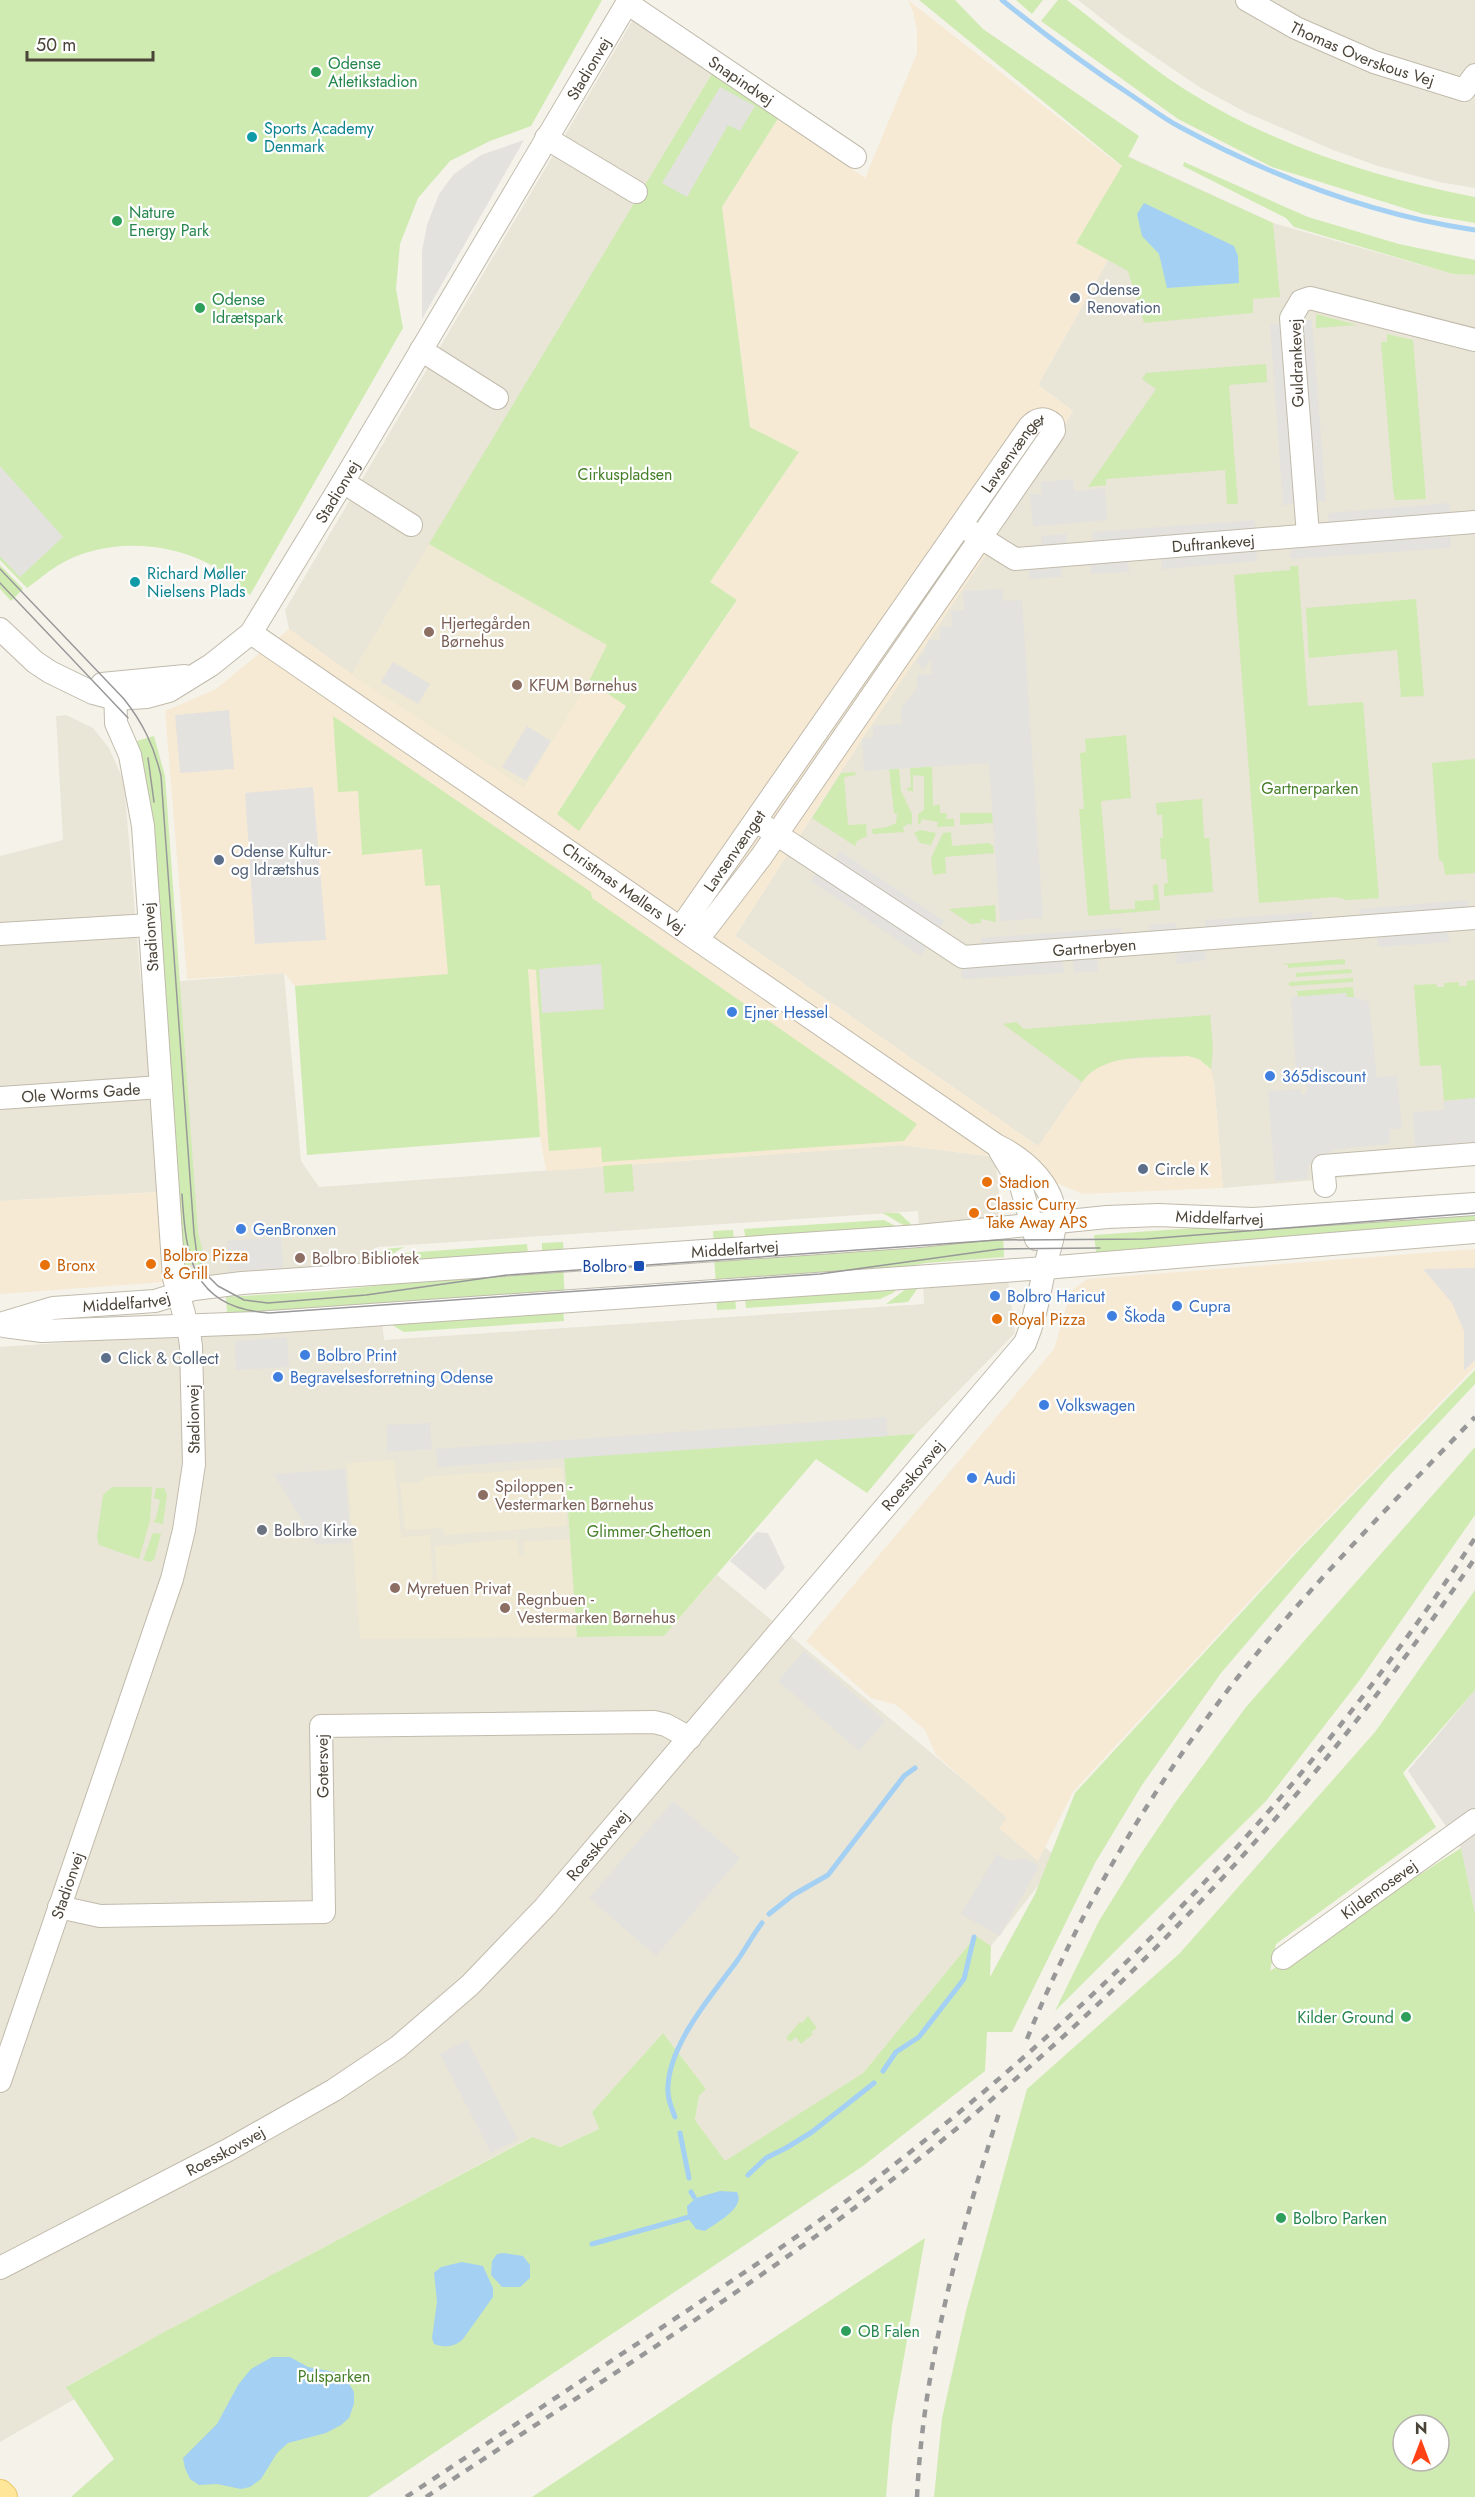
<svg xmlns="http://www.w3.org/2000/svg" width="1475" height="2497" viewBox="0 0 1475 2497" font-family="Jost,sans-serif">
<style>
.residential{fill:#e9e5d7}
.commercial{fill:#f7ead5}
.industrial{fill:#e5e1db}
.education{fill:#efe8d3}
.green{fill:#cfebb1;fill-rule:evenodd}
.parking{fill:#e4e2de}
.water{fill:#a4d0f4}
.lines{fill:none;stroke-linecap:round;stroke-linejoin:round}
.stream{stroke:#a4d0f4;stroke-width:5}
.minor-casing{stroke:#c1bbac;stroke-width:24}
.major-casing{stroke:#e9c664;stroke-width:30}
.minor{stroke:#fff;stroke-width:22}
.major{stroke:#ffe699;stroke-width:28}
.tram{stroke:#989898;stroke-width:1.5}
.rail{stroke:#989898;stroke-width:4.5;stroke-dasharray:8 8;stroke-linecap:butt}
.leisure-dot{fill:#2e9e5b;stroke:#fff;stroke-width:2}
.culture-dot{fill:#0f9aa8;stroke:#fff;stroke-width:2}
.service-dot{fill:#5c6f8a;stroke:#fff;stroke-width:2}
.education-dot{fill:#8d6e63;stroke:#fff;stroke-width:2}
.shop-dot{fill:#3f7fe0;stroke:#fff;stroke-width:2}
.food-dot{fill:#e8710a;stroke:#fff;stroke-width:2}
.transit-dot{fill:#1a4fb4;stroke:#fff;stroke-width:2}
.worship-dot{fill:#6b7280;stroke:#fff;stroke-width:2}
.labels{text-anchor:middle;stroke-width:4.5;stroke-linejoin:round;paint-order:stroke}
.street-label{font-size:16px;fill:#4a4337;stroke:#fff}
.leisure-label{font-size:16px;fill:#27864d;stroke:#fff;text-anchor:start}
.culture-label{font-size:16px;fill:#0d838f;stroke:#fff;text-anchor:start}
.service-label{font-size:16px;fill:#4e5e75;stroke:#fff;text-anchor:start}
.park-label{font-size:16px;fill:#457f27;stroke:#fff}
.education-label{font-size:16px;fill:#785e54;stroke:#fff;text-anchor:start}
.shop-label{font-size:16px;fill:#366cbe;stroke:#fff;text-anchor:start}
.food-label{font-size:16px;fill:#c56008;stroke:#fff;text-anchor:start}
.transit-label{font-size:16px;fill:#164399;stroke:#fff;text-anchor:end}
.worship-label{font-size:16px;fill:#5b616d;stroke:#fff;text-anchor:start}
</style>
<rect width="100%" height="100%" fill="#f5f2ea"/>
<path class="residential" d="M1078 0H1475V188L1439 182 1378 166 1333 150 1245 112 1201 88 1124 36Z
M634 18 713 72 352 675 289 629 285 610Z
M1128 156 1273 223 1453 274 1475 275V1166L1223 1188 1214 1081 1038 1146 735 936 862 739 986 554 1073 411 1038 385 1108 260 1122 167Z
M66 715 93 728 109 748 124 782 141 984 284 973 301 1161 319 1187 901 1145 995 1157 1002 1220 919 1226 918 1211 377 1247 378 1266 165 1282 158 1192 0 1201V856L63 840 56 716Z
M1008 1279 1015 1333 916 1434 564 1458 577 1637 664 1636 717 1575 1059 1859 991 1946 976 1936 863 2073 725 2162 695 2120 699 2096 706 2089 663 2033 592 2112 599 2129 559 2147 531 2137 164 2332 67 2386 75 2399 0 2442V1347L382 1321 384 1340 924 1304 923 1284Z"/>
<path class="commercial" d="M908 0 1122 167 1076 243 1108 260 1038 385 1073 411 986 554 862 739 735 936 1038 1146 1086 1077 1096 1067 1116 1060 1188 1056 1199 1059 1211 1069 1214 1081 1223 1188 1083 1194 995 1157 901 1145 546 1171 540 1137 527 969 295 986 284 973 187 979 165 711 216 689 289 629 352 674 429 544 608 645 589 681 626 705 557 814 579 830 737 601 710 582 799 452 750 427 722 207 779 117 865 178 917 53V31L913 12Z
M158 1192 165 1282 0 1294V1201Z
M1475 1249V1367L1293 1554 1073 1792 1038 1861 999 1828 1007 1818 936 1755 925 1730 896 1705 871 1698 806 1641 1054 1349 1071 1291 1087 1279Z"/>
<path class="industrial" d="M1475 1690V1913L1461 1848 1408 1771Z"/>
<path class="education" d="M429 544 608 645 600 663 524 788 352 675Z
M394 1460 401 1537 430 1535 433 1580 437 1579 435 1546 517 1539 519 1556 524 1555 523 1542 570 1539 577 1637 360 1639 347 1463Z
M563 1467 567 1526 444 1535 443 1528 405 1530 400 1482 419 1483 423 1480V1477Z"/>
<path class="green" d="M0 0H602L531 126 490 141 450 161 418 198 400 244 396 289 403 328 250 595C235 582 220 568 201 560 158 540 98 540 57 566 47 572 37 581 27 588L0 560Z
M919 0H955L983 29 1139 136 1128 157 1273 223 1280 297 1253 299V313L1144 323 1128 271 1076 243 1122 166Z
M1016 0H1043L1032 14Z
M1058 0H1067C1101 26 1134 54 1169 79 1258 140 1369 177 1475 197V223L1423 214 1272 167 1178 119 1041 21Z
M713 72 779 117 722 207 750 427 799 452 710 582 737 600 579 831 557 814 626 706 589 681 607 645 429 544Z
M1184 162 1308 217 1399 244 1475 260V275L1453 274 1294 227 1286 218 1183 166Z
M1316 314 1357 325 1316 328Z
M1387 334 1413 340 1426 499 1395 500 1393 489 1381 342H1387Z
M1266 364 1267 382 1229 385 1238 504H1227L1225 470 1106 479V485L1088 487 1156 389 1142 379 1146 373Z
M0 565 23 589 11 601 0 589Z
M1290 566H1298L1308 706 1363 702 1379 898 1347 900 1336 897 1259 903 1234 575 1290 570Z
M1416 599 1424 696 1401 697 1397 650 1309 658 1306 608Z
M333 716 591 892 592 898 917 1124 904 1141 602 1162 601 1147 549 1151 536 970 528 969 540 1137 307 1155 295 986 448 974 440 885 425 886 422 849 362 855 358 791 338 792Z
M1126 735 1131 798 1101 801 1110 910 1135 909V901L1154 900 1153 885 1158 884 1160 910 1088 916 1079 809H1084L1080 753 1086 752 1085 739Z
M154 736 165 776 198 1233 206 1264 185 1265 182 1257 150 805 143 763 137 741Z
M1475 759V873L1445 875 1443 862 1439 860 1432 763Z
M932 766 933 806 940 804V813H947L946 819H954V826L937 827 938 822 922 819 920 824H918V814L924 810V776L913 775V791H908L907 788 911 787 910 768Z
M889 769H899L901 791 912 814V826L910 823 903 827 904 832 873 834 872 829 887 827 896 823 897 814 894 813Z
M855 772 856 775 844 777 848 825 866 824 867 836 857 841 855 846 812 818 841 773Z
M1202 799 1204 838H1209L1213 892 1164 896V884L1168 883 1166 859H1161L1160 838H1163L1162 815H1157L1156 803Z
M960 813H992L993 823 960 825Z
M921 830 936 833 931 845 920 843 914 833Z
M951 832 952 846 989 843 993 846 994 853 945 857 946 873 933 875 931 858 943 833Z
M995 905 996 922 981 919V923L971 924 948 909Z
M1345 959V964L1288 968V965L1281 964Z
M1351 969 1352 973 1296 977V973Z
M1353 978V982L1289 986V982Z
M1475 980V1098L1444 1101 1441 1065 1420 1066 1414 985 1436 984 1437 987H1444V983L1459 982V986H1467V981Z
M1353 987 1354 997H1346V993L1298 997 1297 991Z
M1210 1015 1213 1048 1211 1069 1199 1059 1188 1056C1154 1058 1105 1051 1082 1082L1003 1024 1016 1022 1024 1029Z
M632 1164 634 1191 605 1193 603 1166Z
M1475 1209V1227L1134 1252H1096L1094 1235Z
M882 1213H899L911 1224V1227C901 1226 892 1217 882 1213Z
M884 1220 907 1232 746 1241 744 1229Z
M733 1230 734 1239 714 1246 713 1231Z
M1003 1235 1004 1257 926 1263 860 1275 716 1286 714 1255Z
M563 1242 564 1257 542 1252V1243Z
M527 1244 528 1253 386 1270 400 1255 406 1253Z
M405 1247C393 1251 387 1262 375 1266V1259L385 1249Z
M563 1266 565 1297 227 1313 226 1297 326 1291Z
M905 1282 893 1293 880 1299 746 1308 745 1299Z
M920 1285 908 1302 886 1304 910 1286Z
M716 1295 735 1297 736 1309 717 1310Z
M563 1307 564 1321 404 1332 380 1318Z
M1475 1370V1384L1388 1477 1221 1673 1142 1785 1095 1863 1012 2032H987L985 2071 863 2166 368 2497H71L114 2459 66 2387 164 2332 532 2137 560 2147 599 2129 592 2112 663 2033 706 2089 699 2096 695 2120 725 2161 863 2073 976 1936 991 1946 990 1977 1035 1894 1075 1793 1299 1550Z
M916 1434 867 1493 816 1459 664 1636 577 1637 564 1457Z
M1475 1447V1515L1359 1681 1266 1801 1055 2011 1099 1921 1138 1858 1175 1803 1246 1707Z
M112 1487H152L150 1520 139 1559 99 1545 97 1537 103 1495Z
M156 1488H164L167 1494 163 1524 153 1522 156 1518 160 1500 154 1498Z
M153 1533 161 1534 154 1560 150 1562 143 1560Z
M1475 1590V1690L1403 1773 1436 1827 1276 1944 1270 1971 1461 1848 1475 1913V2497H934L942 2418 966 2311 1027 2089 1180 1953 1375 1732ZM1403 2425H1439V2461H1403Z
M808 2016 817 2028 811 2032 813 2034 801 2044 796 2037 790 2042 786 2038 800 2022 802 2023Z
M925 2238 892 2425 886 2497H532Z"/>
<path class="parking" d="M720 87 755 106 740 131 728 125 687 197 662 183Z
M524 140 422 319V251L427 225 439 194 454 174 481 155Z
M1300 320H1312L1326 501 1313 502Z
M1282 323 1296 504 1283 505 1270 324Z
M0 466 63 537 20 577 0 556Z
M1073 479 1074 491 1105 488 1107 520 1033 527 1030 494H1042L1041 482Z
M1449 503 1450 516 1329 525 1328 513Z
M1255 520 1256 532 1093 544 1092 532Z
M1066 534 1067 547 1042 548 1041 536Z
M1450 536 1451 548 1291 559 1290 546Z
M1256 549 1257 561 1162 569 1161 557Z
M1128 559 1129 572 1091 574 1090 561Z
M1061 564 1062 577 1030 579 1029 566Z
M1002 589 1004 601 1022 600 1043 918 1000 921 989 763 864 771 862 739 873 737V726L902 724 901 708 917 688V675L932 674 931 660 923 669 917 662 923 654 928 641 940 639V627L952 626 951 611 964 610 963 591Z
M393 662 430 684 418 704 381 682Z
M229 710 234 769 180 773 175 715Z
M527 726 551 741 526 781 502 767Z
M313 787 326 940 255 944 245 793Z
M840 851 944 921 938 931 834 861Z
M818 870 928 945 921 956 811 881Z
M1468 900 1469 912 1360 921 1359 909Z
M1312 912 1313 925 1206 933 1205 920Z
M1176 923 1177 935 1150 937 1149 925Z
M1121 928V939L982 949 981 938Z
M1448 930 1449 942 1378 947 1377 935Z
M1206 951V960L1177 964 1176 952Z
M1097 957 1098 971 1074 973 1072 959Z
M1063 960 1064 973 962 979 961 967Z
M601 964 604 1009 542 1013 539 969Z
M1346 993 1347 997H1354L1369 1002 1377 1077 1397 1076 1402 1128 1390 1130V1144L1336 1149 1309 1164 1307 1179 1275 1181 1268 1091 1301 1089V1094H1306L1307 1086 1296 1069 1291 997Z
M1475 1098V1143L1415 1147 1413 1112 1444 1110V1101Z
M281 1237 283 1268 229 1271 227 1241Z
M1475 1268V1360L1464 1371V1331L1452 1303 1423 1269Z
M287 1337 289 1367 236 1370 235 1341Z
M886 1417 888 1436 438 1467 436 1449Z
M430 1423 432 1449 387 1452V1425Z
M345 1469 351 1543 316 1544 274 1474Z
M757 1532 768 1533 785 1568 765 1590 730 1561Z
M804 1651 885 1721 859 1751 778 1681Z
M673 1801 740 1858 656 1956 589 1898Z
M997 1854 1008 1860 1027 1859 1039 1866 1000 1936 961 1914Z
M467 2040 518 2139 491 2153 440 2054Z"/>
<path class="water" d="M1144 203 1234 246 1238 256 1239 283 1167 288 1159 254 1142 236 1137 214Z
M720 2191 737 2192C746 2208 716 2223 705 2231L696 2229 688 2218 687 2206 696 2198Z
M504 2253 523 2256 530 2265V2278L520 2287H502L491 2275 492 2261 497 2254Z
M462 2262 483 2266 493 2288V2297L463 2339C455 2347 445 2348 434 2344L432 2338 437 2302 434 2273 441 2267Z
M272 2357H290L308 2367 340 2373 347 2380 354 2392V2404L349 2418 341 2425 326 2433 288 2443 277 2453 261 2479 250 2487 241 2489 217 2484 199 2485 190 2479 185 2468 183 2458 217 2424 238 2385 251 2369Z"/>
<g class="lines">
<path class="stream" d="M1002 0C1045 35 1088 67 1134 97 1149 107 1164 119 1180 127 1271 176 1373 215 1475 230
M769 1914 793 1895 828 1875 904 1776 915 1768
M883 2071 896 2052 919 2037 964 1979 974 1937
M675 2117C671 2106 667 2097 668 2086 670 2044 710 1997 734 1965 744 1952 752 1936 762 1923
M680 2133 689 2178
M748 2175 766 2158 786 2148 812 2132 874 2083
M691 2192 694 2197
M592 2244 693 2216"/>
<defs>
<g id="minor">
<path id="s1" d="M1247 0 1296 28 1374 62 1464 90 1475 75"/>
<path id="s2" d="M627 3 855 157"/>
<path d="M546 138 636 192"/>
<path d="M421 350 497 398"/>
<path d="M343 482 411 525"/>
<path id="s3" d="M970 531 1015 559 1475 522"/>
<path d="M1308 535 1291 318 1301 301 1310 298 1475 340"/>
<path id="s4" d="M0 629 35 662 50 672 93 693 115 699 147 697 169 691 211 665 251 633 343 482 629 0"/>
<path d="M102 684 185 676"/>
<path id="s5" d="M764 826 963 957 1475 918"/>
<path id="s6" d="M681 927 1029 427C1036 419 1044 416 1053 424L1054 431 1050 437 761 857 698 939"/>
<path d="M0 934 150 925"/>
<path id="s7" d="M0 1098 161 1087"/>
<path d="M1000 1151 1021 1186 1036 1239"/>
<path d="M1325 1186 1323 1166 1475 1154"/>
<path id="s8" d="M0 1324 53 1308 155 1301 194 1289 242 1283 919 1236 1107 1217 1158 1215 1253 1219 1475 1204"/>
<path d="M4 1326 42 1331 256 1323 1045 1268 1475 1232"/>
<path d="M59 1907 100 1916 324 1912 321 1726 654 1722 666 1725 690 1738"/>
<path id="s9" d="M1283 1958 1475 1820"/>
<path id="s10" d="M0 2081 172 1579 184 1530 194 1464 191 1346 189 1332 174 1278 143 826 130 755 116 723 115 683"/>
<path id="s11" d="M0 2268 228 2150 334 2090 398 2047 470 1985 545 1907 1025 1343C1036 1317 1039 1293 1045 1267 1048 1252 1055 1236 1055 1221 1056 1186 1025 1159 996 1145L251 633"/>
</g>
<path id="major" d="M0 2494 3 2497"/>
</defs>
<use href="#minor" class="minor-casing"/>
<use href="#major" class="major-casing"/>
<use href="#minor" class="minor"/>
<use href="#major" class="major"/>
<path class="tram" d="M0 569 124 699C143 723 154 746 161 776L194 1233 197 1255 208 1276 218 1286 244 1300 268 1303 366 1295 507 1275 998 1240 1146 1239 1475 1213
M0 583 128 718
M148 758 154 802
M182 1194C186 1258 192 1308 269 1313L820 1274 1000 1249 1100 1248"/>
<path class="rail" d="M1027 2039C1078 1913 1148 1794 1231 1686 1305 1590 1392 1504 1475 1417
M406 2497C491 2441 576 2384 661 2328 736 2278 811 2229 882 2174 1113 1996 1316 1783 1475 1538
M426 2497C590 2388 759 2284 915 2162 1133 1991 1320 1788 1475 1558
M917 2497C923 2367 959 2236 999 2113"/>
</g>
<g class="leisure-dot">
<circle cx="316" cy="72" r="6"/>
<circle cx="117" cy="221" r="6"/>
<circle cx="200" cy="308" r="6"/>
<circle cx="1406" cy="2017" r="6"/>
<circle cx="1281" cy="2218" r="6"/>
<circle cx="846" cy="2331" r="6"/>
</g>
<g class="culture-dot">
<circle cx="252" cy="137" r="6"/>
<circle cx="135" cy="582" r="6"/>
</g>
<g class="service-dot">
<circle cx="1075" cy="298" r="6"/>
<circle cx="219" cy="860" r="6"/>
<circle cx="1143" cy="1169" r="6"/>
<circle cx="106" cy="1358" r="6"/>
</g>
<g class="education-dot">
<circle cx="429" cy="632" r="6"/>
<circle cx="517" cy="685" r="6"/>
<circle cx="300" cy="1258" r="6"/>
<circle cx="483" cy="1495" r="6"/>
<circle cx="395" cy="1588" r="6"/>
<circle cx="505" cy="1608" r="6"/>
</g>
<g class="shop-dot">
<circle cx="732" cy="1012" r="6"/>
<circle cx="1270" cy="1076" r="6"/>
<circle cx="241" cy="1229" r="6"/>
<circle cx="995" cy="1296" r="6"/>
<circle cx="1177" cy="1306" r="6"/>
<circle cx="1112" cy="1316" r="6"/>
<circle cx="305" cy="1355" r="6"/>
<circle cx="278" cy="1377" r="6"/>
<circle cx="1044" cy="1405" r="6"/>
<circle cx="972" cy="1478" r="6"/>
</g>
<g class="food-dot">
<circle cx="987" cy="1182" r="6"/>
<circle cx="974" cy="1213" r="6"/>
<circle cx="151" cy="1264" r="6"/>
<circle cx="45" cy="1265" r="6"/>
<circle cx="997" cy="1319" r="6"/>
</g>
<rect class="transit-dot" x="633" y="1260" width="12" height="12" rx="3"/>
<circle class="worship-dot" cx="262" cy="1530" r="6"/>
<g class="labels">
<g class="street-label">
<text dy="6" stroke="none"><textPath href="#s1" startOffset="128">Thomas Overskous Vej</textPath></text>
<text dy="6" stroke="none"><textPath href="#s4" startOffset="950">Stadionvej</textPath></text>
<text dy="6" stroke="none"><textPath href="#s2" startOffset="138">Snapindvej</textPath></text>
<text transform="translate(1296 363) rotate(-92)" y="6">Guldrankevej</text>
<text dy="6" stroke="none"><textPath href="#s6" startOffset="579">Lavsenvænget</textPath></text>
<text dy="6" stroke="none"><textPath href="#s4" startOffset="458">Stadionvej</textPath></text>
<text dy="6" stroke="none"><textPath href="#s3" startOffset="252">Duftrankevej</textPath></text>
<text dy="6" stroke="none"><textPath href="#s6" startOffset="93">Lavsenvænget</textPath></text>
<text transform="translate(624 888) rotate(35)" y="6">Christmas Møllers Vej</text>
<text transform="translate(150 937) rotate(-94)" y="6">Stadionvej</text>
<text dy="6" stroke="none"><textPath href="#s5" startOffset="370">Gartnerbyen</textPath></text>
<text dy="6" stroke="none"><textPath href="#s7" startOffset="81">Ole Worms Gade</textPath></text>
<text dy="6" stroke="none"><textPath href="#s8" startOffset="1227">Middelfartvej</textPath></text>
<text dy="6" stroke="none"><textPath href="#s8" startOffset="741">Middelfartvej</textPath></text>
<text dy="6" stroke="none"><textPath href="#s8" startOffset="129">Middelfartvej</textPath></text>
<text transform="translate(193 1419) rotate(-91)" y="6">Stadionvej</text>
<text dy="6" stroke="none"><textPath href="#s11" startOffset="1226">Roesskovsvej</textPath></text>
<text transform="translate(322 1766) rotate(-91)" y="6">Gotersvej</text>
<text dy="6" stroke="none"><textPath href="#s11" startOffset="740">Roesskovsvej</textPath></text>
<text dy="6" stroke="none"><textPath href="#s10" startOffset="207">Stadionvej</textPath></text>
<text dy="6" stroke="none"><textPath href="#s9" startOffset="118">Kildemosevej</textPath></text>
<text dy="6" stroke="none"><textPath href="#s11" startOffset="254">Roesskovsvej</textPath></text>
</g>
<g class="leisure-label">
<text x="328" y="69">Odense<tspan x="328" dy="18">Atletikstadion</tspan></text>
<text x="129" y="218">Nature<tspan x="129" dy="18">Energy Park</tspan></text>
<text x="212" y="305">Odense<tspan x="212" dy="18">Idrætspark</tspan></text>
<text x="1394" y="2023" text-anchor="end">Kilder Ground</text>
<text x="1293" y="2224">Bolbro Parken</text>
<text x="858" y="2337">OB Falen</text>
</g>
<g class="culture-label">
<text x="264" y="134">Sports Academy<tspan x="264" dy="18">Denmark</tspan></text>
<text x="147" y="579">Richard Møller<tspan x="147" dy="18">Nielsens Plads</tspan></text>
</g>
<g class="service-label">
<text x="1087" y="295">Odense<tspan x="1087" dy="18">Renovation</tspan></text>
<text x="231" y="857">Odense Kultur-<tspan x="231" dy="18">og Idrætshus</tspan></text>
<text x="1155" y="1175">Circle K</text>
<text x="118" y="1364">Click &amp; Collect</text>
</g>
<g class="park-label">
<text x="625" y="480">Cirkuspladsen</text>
<text x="1310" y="794">Gartnerparken</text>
<text x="649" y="1537">Glimmer-Ghettoen</text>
<text x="334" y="2382">Pulsparken</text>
</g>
<g class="education-label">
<text x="441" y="629">Hjertegården<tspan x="441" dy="18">Børnehus</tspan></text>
<text x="529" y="691">KFUM Børnehus</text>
<text x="312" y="1264">Bolbro Bibliotek</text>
<text x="495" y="1492">Spiloppen -<tspan x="495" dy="18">Vestermarken Børnehus</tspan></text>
<text x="407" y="1594">Myretuen Privat</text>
<text x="517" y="1605">Regnbuen -<tspan x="517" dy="18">Vestermarken Børnehus</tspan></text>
</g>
<g class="shop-label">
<text x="744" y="1018">Ejner Hessel</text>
<text x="1282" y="1082">365discount</text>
<text x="253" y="1235">GenBronxen</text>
<text x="1007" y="1302">Bolbro Haricut</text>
<text x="1189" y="1312">Cupra</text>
<text x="1124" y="1322">Škoda</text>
<text x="317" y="1361">Bolbro Print</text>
<text x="290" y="1383">Begravelsesforretning Odense</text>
<text x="1056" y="1411">Volkswagen</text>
<text x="984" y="1484">Audi</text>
</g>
<g class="food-label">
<text x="999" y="1188">Stadion</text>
<text x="986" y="1210">Classic Curry<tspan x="986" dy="18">Take Away APS</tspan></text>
<text x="163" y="1261">Bolbro Pizza<tspan x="163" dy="18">&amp; Grill</tspan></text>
<text x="57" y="1271">Bronx</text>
<text x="1009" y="1325">Royal Pizza</text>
</g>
<g class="transit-label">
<text x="627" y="1272">Bolbro</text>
</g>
<g class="worship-label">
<text x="274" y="1536">Bolbro Kirke</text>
</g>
</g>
<g transform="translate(1421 2443)"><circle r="28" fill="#ffffff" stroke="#b7b4af" stroke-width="1.5"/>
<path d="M0-4.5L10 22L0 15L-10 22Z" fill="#ff4317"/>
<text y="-9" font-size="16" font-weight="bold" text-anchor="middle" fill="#4a4337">N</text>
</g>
<path d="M27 51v9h126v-9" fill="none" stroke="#4a4337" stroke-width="3"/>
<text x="36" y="51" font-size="18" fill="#4a4337" stroke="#ffffff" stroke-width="4.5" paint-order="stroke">50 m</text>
</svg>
